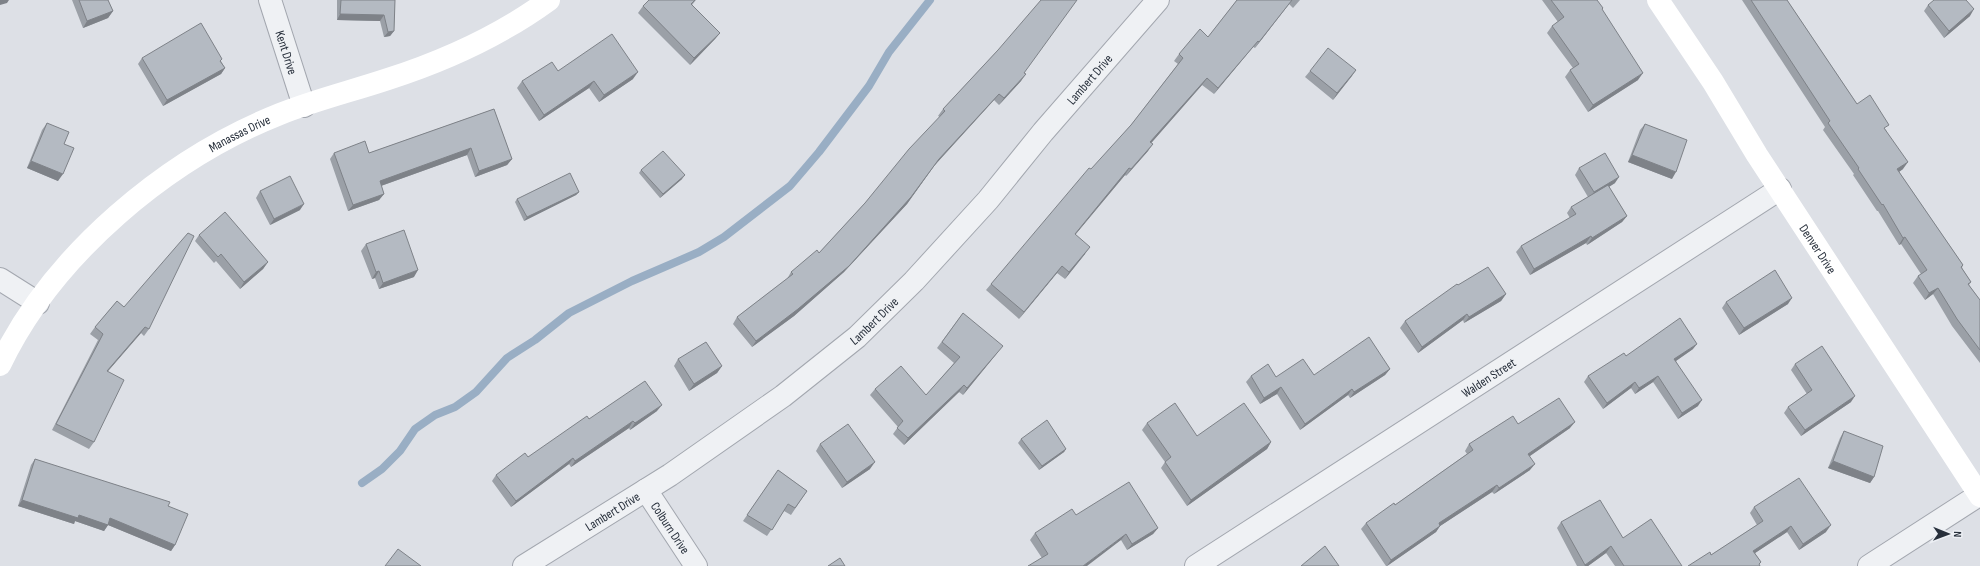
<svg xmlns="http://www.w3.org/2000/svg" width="1980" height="566" viewBox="0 0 1980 566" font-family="'Sofia Sans Condensed',sans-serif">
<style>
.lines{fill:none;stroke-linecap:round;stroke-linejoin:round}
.stream{stroke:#99aec4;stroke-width:8}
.street-casing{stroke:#a3a7af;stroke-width:24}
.street{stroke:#eff1f4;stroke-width:22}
.secondary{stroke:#fff;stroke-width:22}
.wall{fill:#9ba0a7}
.shaded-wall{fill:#7e8288}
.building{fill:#b4bac2;stroke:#7e8288}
.labels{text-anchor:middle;stroke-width:4;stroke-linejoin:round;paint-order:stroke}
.street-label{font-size:13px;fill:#272f3b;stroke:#eceff4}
</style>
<rect width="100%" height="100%" fill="#dde0e6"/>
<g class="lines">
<path class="stream" d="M362 483 382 469 400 451 415 429 435 415 455 407 476 392 507 358 535 340 569 313 632 281 699 252 724 237 790 186 819 152 869 86 889 52 930 0"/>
<defs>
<g id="street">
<path id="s1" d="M270 0 304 106"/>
<path d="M0 279 38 303"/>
<path id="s2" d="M646 490 696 566"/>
<path id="s3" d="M524 566 670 475 783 396 857 337 914 281 988 200 1043 132 1158 0"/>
<path id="s4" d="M1196 566 1780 189"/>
<path d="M1869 566 1979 495"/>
</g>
</defs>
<use href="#street" class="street-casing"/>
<use href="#street" class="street"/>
<g class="secondary">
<path id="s5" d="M1658 0 1713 82 1757 155 1980 496"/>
<path id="s6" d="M0 365C53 254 167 159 280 114 315 100 352 91 388 79 444 61 501 35 549 0"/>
</g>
</g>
<path class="wall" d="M72 0H108L113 11 108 18 83 28Z
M337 0H395L394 31 390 36 384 37 380 21 337 20Z
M649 0H696L692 5 720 33 715 39 690 65 638 13 643 6Z
M1237 0H1300L1293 8 1289 4 1255 48 1253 47 1214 94 1202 85 1151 143 1148 151 1126 176 1125 175 1075 235 1085 254 1065 279 1057 273 1019 319 986 290 991 284 1131 125 1178 64 1174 61 1179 54 1208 37Z
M1542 0H1597L1638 80 1588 112 1565 77 1570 70 1573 68 1547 33 1552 26 1558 22Z
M1742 0H1787L1857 104 1886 130 1903 169 1899 172 1963 265 1962 268 1971 282 1969 285 1980 300V363L1952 326 1933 294 1925 300 1913 283 1918 276 1921 274 1901 244 1899 245 1878 211H1877L1853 175 1854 174 1823 130 1825 127Z
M1928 5 1970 16 1944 38 1924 11Z
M998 50 1024 73 1021 81 999 105 994 100 934 166 907 204 844 272 794 316 752 347 733 324 737 317 787 279 791 272 819 253 865 203 940 117 938 116 943 109Z
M142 58 221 61 225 68 221 74 163 106 138 64Z
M1356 70 1333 100 1305 77 1310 71Z
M558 71 633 79 599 102 589 88 539 121 517 88 522 81Z
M494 109 512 159 507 165 475 177 467 155 381 186 384 194 379 200 348 211 330 159 334 153H369Z
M47 123 64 144 58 181 27 168 42 130Z
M1645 124 1672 179 1628 162 1640 130Z
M1579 168 1615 183 1609 187 1627 216 1622 222 1587 245 1586 243 1530 275 1516 252 1521 246 1570 218 1567 213 1571 207 1588 197 1575 175Z
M641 170 682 179 660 198 639 173Z
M260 191 300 210 270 225 256 198Z
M579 192 576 195 524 221 515 202 517 199Z
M199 235 268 262 263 269 240 289 216 261 214 263 195 241Z
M366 244 414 277 379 289 375 278 372 279 361 251Z
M1458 285 1506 294 1501 301 1464 323 1463 320 1418 353 1400 328 1405 321Z
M117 301 149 329 144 336 141 333 108 371 94 442 89 449 52 430 98 340 90 334 95 327Z
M1726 302 1788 304 1739 335 1722 308Z
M963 313 998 352 963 395 959 392 904 445 893 434 898 427 870 395 875 389 926 395 954 363 937 348Z
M1693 349 1676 361 1698 406 1678 419 1653 382 1635 394 1631 388 1603 409 1584 382 1588 376 1626 356Z
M678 359 722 366 717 373 689 391 674 366Z
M1795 364 1851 402 1801 436 1784 413 1788 407 1807 394 1791 370Z
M1390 369 1385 375 1350 398 1348 395 1300 430 1277 394 1260 404 1246 382 1251 376 1276 377 1314 375Z
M657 411 630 430 629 428 571 467 569 464 511 507 492 481 496 475 528 457 589 419Z
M1147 423 1197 436 1271 442 1267 449 1187 506 1161 468 1165 462 1142 430Z
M1518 424 1570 428 1530 456V470L1494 494 1492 492 1440 526 1436 532 1387 566H1386L1361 529 1366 523 1395 505 1467 454 1465 451 1469 444Z
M1844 431 1874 477 1870 483 1828 468 1840 438Z
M1021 439 1066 449 1064 452 1039 470 1018 443Z
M820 444 870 469 842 488 816 451Z
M35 459 168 506 175 545 171 551 108 525 104 531 75 521 74 524 18 506 31 465Z
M778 470 807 491 791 515 784 511 767 536 743 521Z
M1754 507 1826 532 1799 550 1787 532 1755 553 1761 562 1759 564 1688 566 1711 555 1757 525 1750 513Z
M1076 515 1158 528 1153 534 1127 550 1121 540 1042 558 1030 540 1035 533Z
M1561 522 1623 538 1682 566H1615L1606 553 1588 566H1577L1557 528Z"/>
<path class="shaded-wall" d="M0 0H9L7 3 0 5Z
M1292 0 1289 4 1255 48 1259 42Z
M1974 9 1970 16 1944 38 1949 31Z
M113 11 108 18 83 28 87 21Z
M340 14 384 15 380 21 337 20Z
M394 31 390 36 384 37 388 32Z
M720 33 715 39 690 65 694 58Z
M1258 41 1253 47 1214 94 1218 88Z
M225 68 221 74 163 106 167 100Z
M1356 70 1352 76 1333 100 1337 93Z
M638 72 633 79 599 102 604 95Z
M1643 73 1638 80 1588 112 1593 105Z
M1026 74 1021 81 999 105 1004 98Z
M1207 78 1202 85 1146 149 1150 142Z
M594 81 589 88 539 121 544 115Z
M999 94 994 100 934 166 907 204 844 272 794 316 752 347 756 341 939 159Z
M1153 144 1148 151 1126 176 1131 169Z
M471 148 467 155 375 188 380 181Z
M1632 155 1676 172 1672 179 1628 162Z
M512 159 507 165 475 177 479 171Z
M31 161 63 174 58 181 27 168Z
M1908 162 1903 169 1893 176 1897 169Z
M1129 168 1125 175 1070 241 1075 234Z
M685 175 682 179 660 198 663 194Z
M1619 177 1615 183 1589 199 1594 192Z
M579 192 576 195 524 221 527 217Z
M384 194 379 200 348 211 353 205Z
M304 204 300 210 270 225 274 219Z
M1627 216 1622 222 1587 245 1592 238Z
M1591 236 1586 243 1530 275 1534 269Z
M1905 237 1901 244 1899 245 1903 238Z
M1090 247 1085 254 1065 279 1069 272Z
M268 262 263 269 240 289 244 282Z
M1062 266 1057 273 1019 319 1024 312Z
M418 270 414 277 379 289 383 283Z
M379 271 375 278 372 279 376 272Z
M1938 288 1933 294 1925 300 1929 293Z
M1506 294 1501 301 1464 323 1469 317Z
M1792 298 1788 304 1739 335 1744 328Z
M1467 314 1463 320 1418 353 1422 347Z
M145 327 141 333 102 378 107 371Z
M1697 344 1693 349 1670 365 1674 359Z
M1003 346 998 352 963 395 967 388Z
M722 366 717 373 689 391 694 384Z
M1390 369 1385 375 1350 398 1354 392Z
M1658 376 1653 382 1635 394 1639 388Z
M1635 382 1631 388 1603 409 1607 403Z
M964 385 959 392 904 445 908 438Z
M1281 387 1277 394 1260 404 1264 398Z
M1352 389 1348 395 1300 430 1305 424Z
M1855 396 1851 402 1801 436 1805 430Z
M1702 400 1698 406 1678 419 1682 413Z
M662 405 657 411 630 430 635 423Z
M633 421 629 428 571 467 575 461Z
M1575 422 1570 428 1524 460 1528 454Z
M1271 442 1267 449 1187 506 1191 500Z
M1066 449 1064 452 1039 470 1042 466Z
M573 458 569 464 511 507 516 501Z
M1833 461 1874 477 1870 483 1828 468Z
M875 462 870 469 842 488 847 482Z
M1535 464 1530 470 1494 494 1499 488Z
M1497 485 1492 492 1434 530 1439 523Z
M22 500 79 515 110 518 175 545 171 551 108 525 104 531 75 521 74 524 18 506Z
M1831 525 1826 532 1799 550 1803 544Z
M1440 526 1436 532 1387 566 1391 560Z
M1791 526 1787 532 1749 557 1753 551Z
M1158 528 1153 534 1127 550 1132 544Z
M1126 534 1121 540 1087 566H1083Z
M1611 546 1606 553 1588 566H1584Z"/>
<path class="building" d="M79 0H108L113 11 87 21Z
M341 0H395L394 31 388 32 384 15 340 14Z
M649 0H695L691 4 720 33 694 58 643 6Z
M1041 0H1077L1024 73 1026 74 1004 98 999 94 939 159 911 197 849 266 798 309 756 341 737 317 793 274 791 272 817 250 819 253 865 203 909 149 945 111 943 109 998 50Z
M1237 0H1292L1259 42 1258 41 1218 88 1207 78 1150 142 1153 144 1131 169 1129 168 1075 234 1090 247 1069 272 1062 266 1024 312 991 284 1089 168 1091 169 1131 125 1183 58 1179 54 1200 29 1208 37Z
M1551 0H1597L1603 8 1602 9 1643 73 1593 105 1570 70 1579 64 1552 26 1564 17Z
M1751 0H1787L1857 104 1870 95 1889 125 1884 128 1908 162 1897 169 1963 265 1961 267 1971 282 1968 284 1980 300V350L1957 319 1938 288 1929 293 1918 276 1927 270 1905 237 1903 238 1883 204 1882 205 1858 169 1859 168 1828 123 1830 121Z
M1934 0H1966L1974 9 1949 31 1928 5Z
M201 23 222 59 220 61 225 68 167 100 142 58Z
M612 34 638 72 604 95 594 81 544 115 522 81 552 62 558 71Z
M1328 48 1356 70 1337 93 1310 71Z
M494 109 512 159 479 171 471 148 380 181 384 194 353 205 334 153 365 141 369 153Z
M47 123 69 132 64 144 74 148 63 174 31 161Z
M1645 124 1687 140 1676 172 1632 155Z
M663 151 685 175 663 194 641 170Z
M1605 153 1619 177 1594 192 1579 168Z
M570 173 579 192 527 217 517 199Z
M290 176 304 204 274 219 260 191Z
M1608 185 1627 216 1592 238 1591 236 1534 269 1521 246 1576 214 1571 207Z
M225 212 268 262 244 282 221 254 218 257 199 235Z
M404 230 418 270 383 283 379 271 376 272 366 244Z
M188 233 194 236 149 329 145 327 107 371 124 380 94 442 56 424 103 334 95 327 117 301 124 307Z
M1488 267 1506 294 1469 317 1467 314 1422 347 1405 321 1457 284 1458 285Z
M1775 270 1792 298 1744 328 1726 302Z
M963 313 1003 346 967 388 964 385 908 438 897 428 903 421 875 389 901 366 926 395 960 357 942 342Z
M1680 318 1697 344 1674 359 1702 400 1682 413 1658 376 1639 388 1635 382 1607 403 1588 376 1624 353 1626 356Z
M1369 337 1390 369 1354 392 1352 389 1305 424 1281 387 1264 398 1251 376 1268 364 1276 377 1303 359 1314 375Z
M706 342 722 366 694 384 678 359Z
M1822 346 1855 396 1805 430 1788 407 1812 390 1795 364Z
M645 381 662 405 635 423 633 421 575 461 573 458 516 501 496 475 525 453 528 457 587 416 589 419Z
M1559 398 1575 422 1528 454 1535 464 1499 488 1497 485 1439 523 1440 526 1391 560 1366 523 1394 503 1395 505 1473 450 1469 444 1513 416 1518 424Z
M1175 403 1197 436 1244 403 1271 442 1191 500 1165 462 1171 457 1147 423Z
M1047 420 1066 449 1042 466 1021 439Z
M848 424 875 462 847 482 820 444Z
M1844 431 1883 446 1874 477 1833 461Z
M35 459 170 502 168 506 188 514 175 545 110 518 108 525 79 515 78 518 22 500Z
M778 470 807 491 795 508 788 504 772 530 747 515Z
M1799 478 1831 525 1803 544 1791 526 1753 551 1761 562 1759 564 1760 566H1688L1710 552 1711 555 1763 521 1754 507Z
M1129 482 1158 528 1132 544 1126 534 1083 566H1028L1048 554 1035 533 1072 509 1076 515Z
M1600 500 1623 538 1651 519 1682 566H1624L1611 546 1585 565 1561 522Z
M1325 546 1339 566H1301Z
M398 549 421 566H385Z
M840 558 845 566H828Z"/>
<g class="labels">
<g class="street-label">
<text dy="5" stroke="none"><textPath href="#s1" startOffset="55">Kent Drive</textPath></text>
<text dy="5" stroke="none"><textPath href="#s3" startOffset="752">Lambert Drive</textPath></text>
<text dy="5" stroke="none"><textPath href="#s6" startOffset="339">Manassas Drive</textPath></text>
<text dy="5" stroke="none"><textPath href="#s5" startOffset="296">Denver Drive</textPath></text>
<text dy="5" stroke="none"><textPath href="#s3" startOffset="428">Lambert Drive</textPath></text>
<text dy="5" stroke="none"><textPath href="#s4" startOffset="348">Walden Street</textPath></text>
<text dy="5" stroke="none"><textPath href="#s3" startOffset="104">Lambert Drive</textPath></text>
<text dy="5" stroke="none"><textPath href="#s2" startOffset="45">Colburn Drive</textPath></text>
</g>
</g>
<g transform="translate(1948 534) rotate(91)" stroke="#eceff4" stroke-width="3" paint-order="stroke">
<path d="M0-3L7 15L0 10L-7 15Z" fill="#272f3b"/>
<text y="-6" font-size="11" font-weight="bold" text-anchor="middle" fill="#272f3b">N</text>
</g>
</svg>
